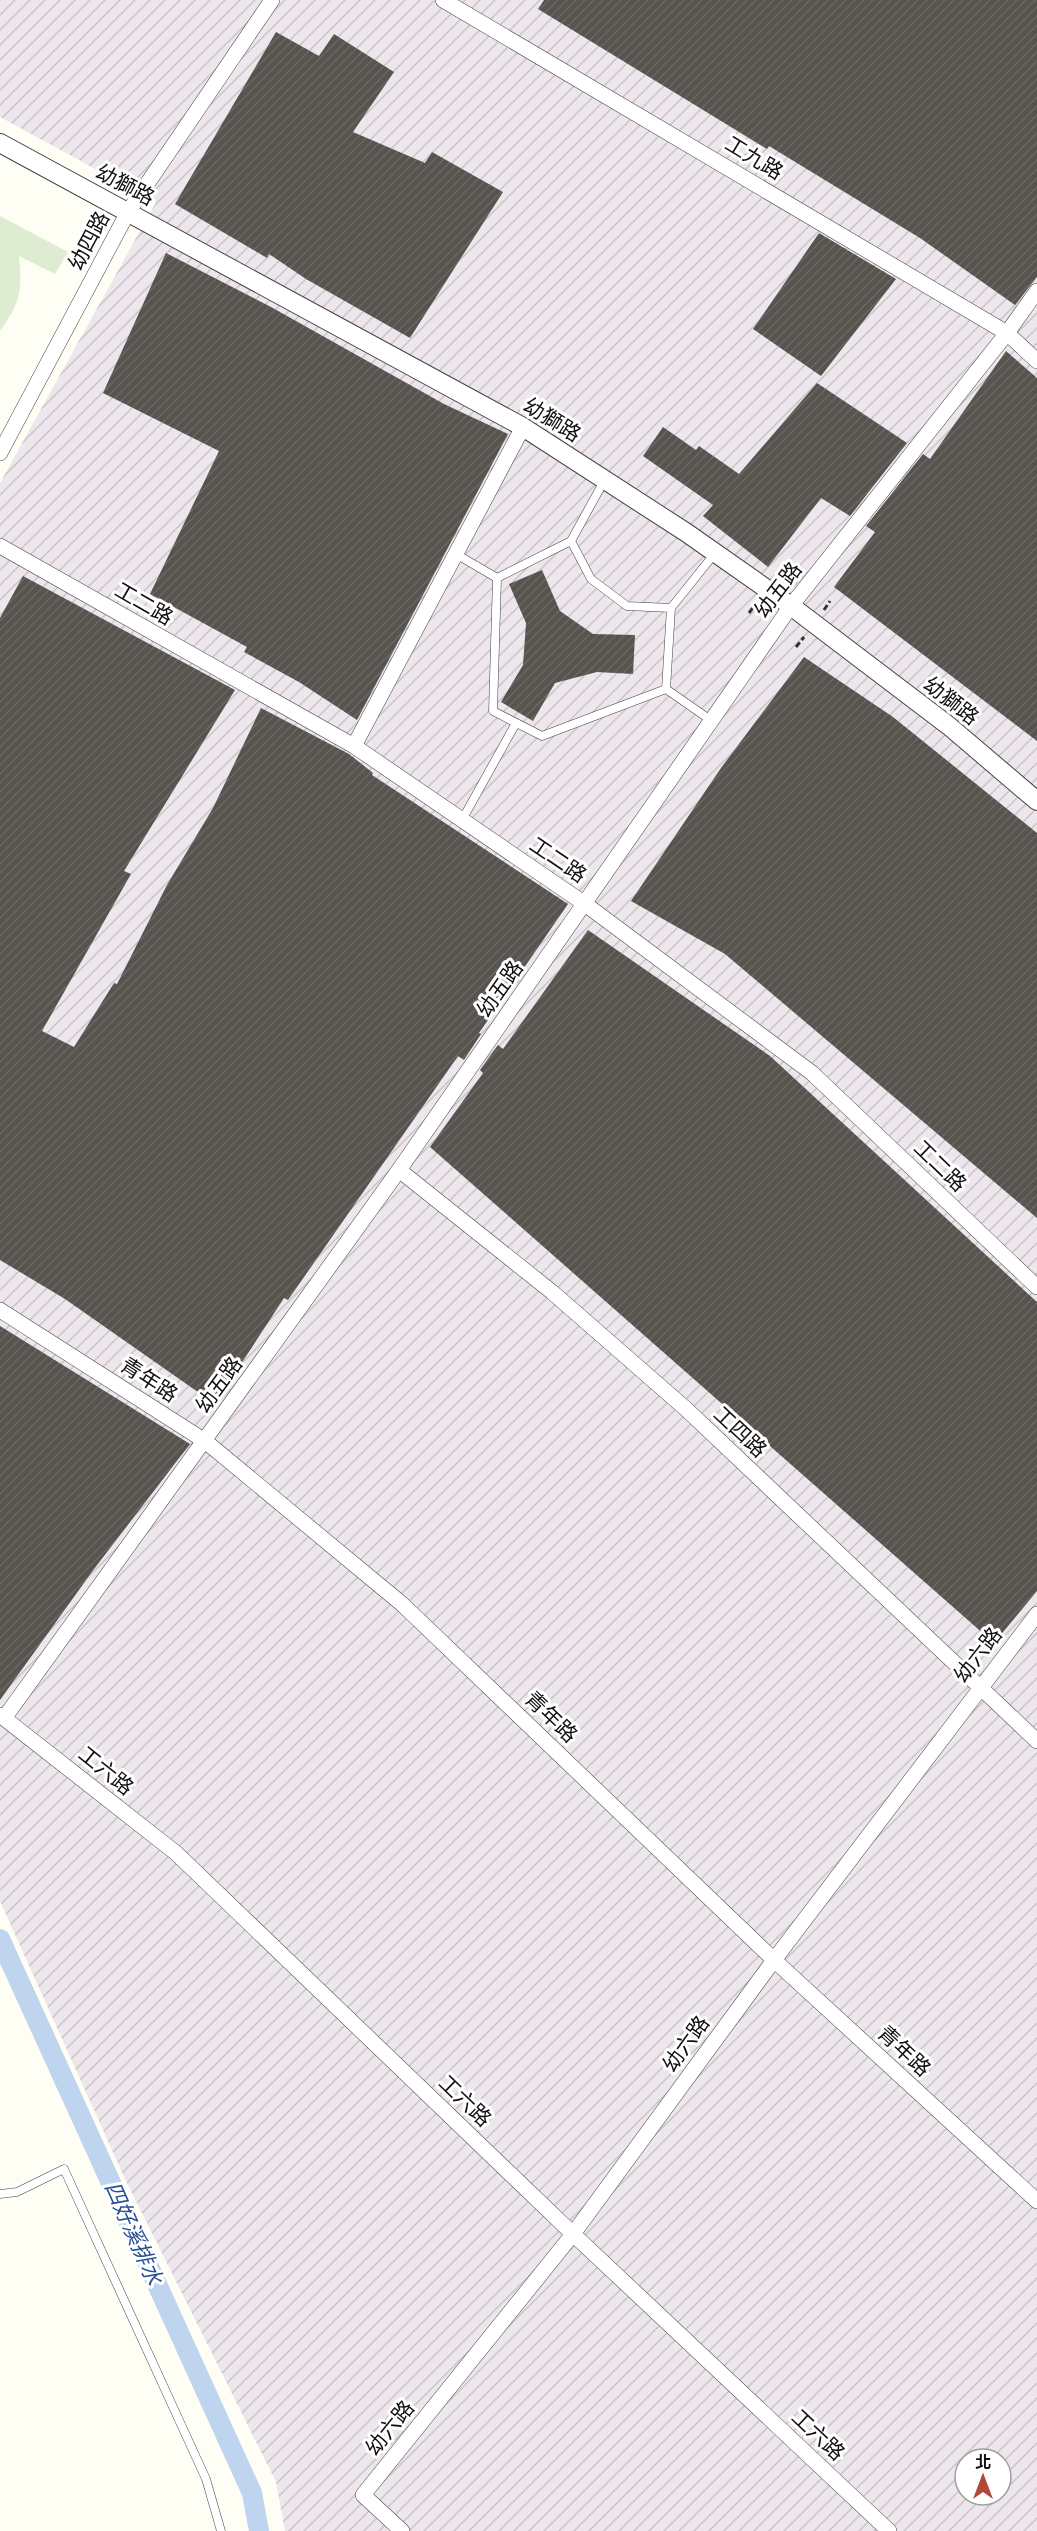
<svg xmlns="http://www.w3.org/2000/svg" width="1037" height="2531" viewBox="0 0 1037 2531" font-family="'Zilla Slab','Noto Sans TC',serif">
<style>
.industrial{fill:url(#industrial-furrows);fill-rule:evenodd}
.pitch{fill:#deedd2}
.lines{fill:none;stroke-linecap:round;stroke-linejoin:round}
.canal{stroke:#bfd4ef;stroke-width:20}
.building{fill:url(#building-hatch)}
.service-casing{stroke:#434343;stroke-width:9}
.minor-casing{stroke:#434343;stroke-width:16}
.tertiary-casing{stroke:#434343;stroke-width:20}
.path{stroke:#323232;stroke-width:3;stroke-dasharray:6 3;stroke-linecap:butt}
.service{stroke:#fff;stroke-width:8}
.minor{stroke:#fff;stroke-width:15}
.tertiary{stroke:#fff;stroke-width:18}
.labels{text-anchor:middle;stroke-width:6;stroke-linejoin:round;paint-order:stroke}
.street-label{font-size:21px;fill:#101010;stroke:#fff}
.water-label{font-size:22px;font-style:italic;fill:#274f94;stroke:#fff}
</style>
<defs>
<pattern id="industrial-furrows" width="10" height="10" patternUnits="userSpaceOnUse" patternTransform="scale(1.5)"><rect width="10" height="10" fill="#ede6ec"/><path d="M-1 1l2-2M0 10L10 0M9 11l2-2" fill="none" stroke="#cac4c9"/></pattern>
<pattern id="building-hatch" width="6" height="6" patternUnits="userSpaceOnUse" patternTransform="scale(1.5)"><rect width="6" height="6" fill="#57534e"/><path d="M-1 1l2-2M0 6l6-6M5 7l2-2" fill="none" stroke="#6a6763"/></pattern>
</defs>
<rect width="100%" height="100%" fill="#fefef4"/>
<path class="industrial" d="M0 0H1037V2531H285L276 2482 125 2179 0 1901V483L156 202 0 117ZM965 2459H1001V2495H965Z"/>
<path class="pitch" d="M0 216 68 252 55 274 19 256C22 292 21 301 0 331Z"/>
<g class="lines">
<path class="canal" d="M0 1939 252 2493 259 2531"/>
</g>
<path class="building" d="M544 0H1037V277L1015 305 920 238 769 146 767 149 538 9Z
M276 32 319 56 334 34 394 72 353 132 425 163 432 152 503 192 410 338 306 279 269 254 267 258 175 204Z
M819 233 896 279 821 376 753 329Z
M166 253 271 307 444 404 508 434 357 720 299 682 244 652 247 647 150 594 219 451 103 393Z
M1006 351 1037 378V741L834 587 875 532 866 526 923 454 930 459Z
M817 383 907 443 850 516 821 498 768 567 703 516 713 505 643 456 663 427 696 450 699 446 739 474Z
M542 570 560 611 593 634 635 635 633 674 597 672 555 683 533 721 501 702 523 665 526 623 509 584Z
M23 576 235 690 124 871 131 874 42 1031 74 1047 114 983 117 984 167 885 213 808 261 708 349 754 373 773 372 775 568 904 479 1033 481 1034 464 1060 458 1056 288 1300 284 1298 215 1404 65 1299 0 1260V618Z
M804 657 893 717 1037 833V1218L725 954 631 901 721 768Z
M588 930 770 1056 1037 1302V1591L994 1643 430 1147 483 1073 480 1070 498 1045 503 1049Z
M0 1326 190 1444 94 1569 0 1700Z"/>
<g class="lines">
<defs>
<path id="service" d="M571 541 591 579 627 606 671 608 666 689 542 736 493 711 497 578 571 541 604 481
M456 554 497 578
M671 608 715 553
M666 689 712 721
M462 820 516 723
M0 2194 17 2192 64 2169 206 2479 221 2531"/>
<path id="minor" d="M443 0 1007 333 1037 361
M0 453 128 212 272 0
M0 546 354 746 585 904 812 1073 1037 1287
M354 746 523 427
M399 1170 552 1292 686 1409 1037 1741
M0 1310 205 1441 402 1604 774 1960 1037 2201
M0 1715 176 1853 573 2234 889 2531
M5 1717 399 1170 791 606 1007 333 1037 291
M402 2531 363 2495 573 2234 774 1960 1037 1614"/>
<path id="tertiary" d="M0 143 523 427 687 533 791 606 949 726 1037 801"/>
</defs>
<use href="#service" class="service-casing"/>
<use href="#minor" class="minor-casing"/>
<use href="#tertiary" class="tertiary-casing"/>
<path class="path" d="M777 575 783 566
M824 610 830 601
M749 613 757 602
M796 647 804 637"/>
<use href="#service" class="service"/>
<use href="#minor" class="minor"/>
<use href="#tertiary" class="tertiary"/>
</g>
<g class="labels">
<g class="street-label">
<text transform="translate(754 158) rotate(31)" y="7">工九路</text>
<text transform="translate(125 185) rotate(28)" y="7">幼獅路</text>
<text transform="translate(89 241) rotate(-62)" y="7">幼四路</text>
<text transform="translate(552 420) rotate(32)" y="7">幼獅路</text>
<text transform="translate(778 590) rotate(-53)" y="7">幼五路</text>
<text transform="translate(144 604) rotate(30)" y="7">工二路</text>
<text transform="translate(951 701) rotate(38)" y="7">幼獅路</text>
<text transform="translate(558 860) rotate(34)" y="7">工二路</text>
<text transform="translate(500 989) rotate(-55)" y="7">幼五路</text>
<text transform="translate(940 1166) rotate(44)" y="7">工二路</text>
<text transform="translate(149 1380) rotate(33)" y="7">青年路</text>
<text transform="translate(219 1385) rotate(-54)" y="7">幼五路</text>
<text transform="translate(740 1432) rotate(43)" y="7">工四路</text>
<text transform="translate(978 1655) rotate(-52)" y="7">幼六路</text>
<text transform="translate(551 1717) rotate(44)" y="7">青年路</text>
<text transform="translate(106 1771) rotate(39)" y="7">工六路</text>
<text transform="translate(686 2044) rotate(-54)" y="7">幼六路</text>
<text transform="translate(904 2051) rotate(43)" y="7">青年路</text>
<text transform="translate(465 2101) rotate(44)" y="7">工六路</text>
<text transform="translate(390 2428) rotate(-51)" y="7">幼六路</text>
<text transform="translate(818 2435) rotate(43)" y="7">工六路</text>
</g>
<g class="water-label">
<text transform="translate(134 2233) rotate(66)" y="8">四好溪排水</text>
</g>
</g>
<g transform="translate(983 2477)"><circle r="28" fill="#ffffff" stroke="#9f9f9f" stroke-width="1.5"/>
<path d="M0-4.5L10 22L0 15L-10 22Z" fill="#b04a38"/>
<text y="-9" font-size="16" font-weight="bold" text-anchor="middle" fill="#101010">北</text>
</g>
</svg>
